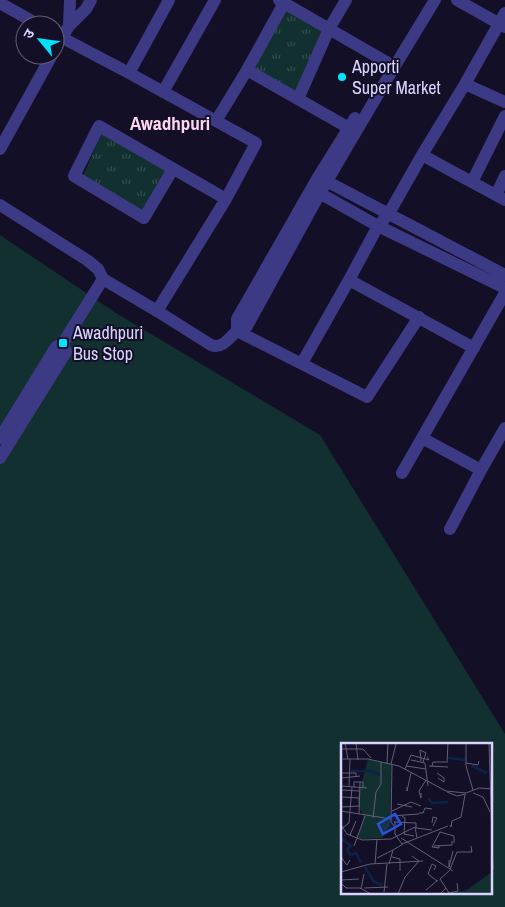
<svg xmlns="http://www.w3.org/2000/svg" width="505" height="907" viewBox="0 0 505 907" font-family="'Archivo Narrow','Noto Sans Devanagari',sans-serif">
<style>
.grass{fill:#12302f;fill-rule:evenodd}
.park{fill:url(#park-tufts)}
.lines{fill:none;stroke-linecap:round;stroke-linejoin:round}
.minor{stroke:#3d3a85;stroke-width:12}
.tertiary{stroke:#3d3a85;stroke-width:12}
.poi-dot{fill:#00e5ff;stroke:#130f26;stroke-width:2}
.labels{text-anchor:middle;stroke-width:4;stroke-linejoin:round;paint-order:stroke}
.poi-label{font-size:18px;fill:#d9d4ff;stroke:#130f26;text-anchor:start}
.neighbourhood-label{font-size:19px;font-weight:bold;fill:#ffd6f0;stroke:#130f26}
.inset-river{fill:none;stroke:#0c2248;stroke-width:2.5}
.inset-road{fill:none;stroke:#625e7d;stroke-width:1}
.view{fill:#2655da;fill-opacity:0.15;stroke:#2655da;stroke-width:2.5}
.inset-edge{fill:none;stroke:#d9d4ff;stroke-width:2.5}
</style>
<defs>
<pattern id="park-tufts" width="24" height="20" patternUnits="userSpaceOnUse" patternTransform="scale(1.25)"><rect width="24" height="20" fill="#12302f"/><path d="M3 7l-1-3M5 7V3M7 7l1-3M15 17l-1-3M17 17v-4M19 17l1-3" fill="none" stroke="#344d4e"/></pattern>
</defs>
<rect width="100%" height="100%" fill="#130f26"/>
<path class="grass" d="M0 235 116 313 320 435 505 734V907H0ZM342 744H491V893H342Z"/>
<path class="park" d="M286 9 324 31 297 93 254 69Z
M102 133 168 171 143 211 83 176Z"/>
<g class="lines">
<path class="minor" d="M279 0 388 63
M457 0 505 27
M0 3 39 25
M69 26 70 0
M55 34 129 73 256 143 226 199 157 311
M55 49 69 26 86 9 91 0
M247 70 349 128
M129 73 169 0
M465 84 505 102
M163 92 215 0
M298 99 329 29 346 0
M216 121 247 70 284 3
M0 149 52 55
M422 155 505 200
M173 169 144 218 74 176 99 126 226 199
M472 182 505 116
M496 195 505 176
M349 280 474 348
M237 331 367 397 419 317
M302 363 349 280 378 226 388 215 422 155 465 84 505 13
M422 438 481 470
M402 473 505 293
M450 529 481 470 505 428"/>
<path class="tertiary" d="M321 181 328 182 505 275
M314 190 378 226 505 288
M0 205 87 260 98 269 103 279 157 311 211 345C222 349 228 339 236 332 239 330 243 328 247 326L320 193 387 79 435 0
M237 331V319L317 179 355 118
M0 438 56 347 63 343 103 279
M0 458 66 352 63 343"/>
</g>
<g class="poi-dot">
<circle cx="342" cy="77" r="5"/>
<rect x="58" y="338" width="10" height="10" rx="2.5"/>
</g>
<g class="labels">
<g class="poi-label">
<text x="352" y="73">Apporti<tspan x="352" dy="21">Super Market</tspan></text>
<text x="73" y="339">Awadhpuri<tspan x="73" dy="21">Bus Stop</tspan></text>
</g>
<g class="neighbourhood-label">
<text x="170" y="130">Awadhpuri</text>
</g>
</g>
<g transform="translate(341 743)">
<rect width="151" height="151" fill="#130f26"/>
<path d="M27 16 50 21 49 82 41 95 21 96 16 95 23 76 16 57Z" fill="#12302f"/>
<path d="M151 129V151H108L126 147Z" fill="#12302f"/>
<path class="inset-river" d="M107 15 124 17M131 23 146 30M10 28H30L39 32M87 55 91 60 107 59M0 95 10 103 6 106 9 112 15 110 20 120M24 124 33 139 42 142"/>
<path class="inset-road" d="M4 0 7 16M15 0 17 17M125 0V23L132 47M148 0 152 126M0 6H22L30 15M0 15V48M2 16H27L58 23 105 48 125 50 138 45 151 46M70 17 84 20 87 43M80 18 79 7 85 10 82 19M46 20 47 0M106 20 107 0M125 20 137 22 138 18M50 21 55 1M51 21 50 79 53 83M65 23 85 26M88 23 107 24M91 23 92 19H105M64 26 70 12 88 17 86 14M1 30H15V34M96 30 103 35V39L97 35M1 35 19 33M0 43 26 45M8 44 9 16M13 44V39H22V44M66 44V48L70 30M1 47 19 48M106 49 116 53 125 51M80 50V55L78 48 85 37M132 50 142 54 149 69M0 54 19 55M56 61 71 64M0 64 19 63M0 68 50 76M51 68 70 59 80 63M78 70H82L84 65 91 66M18 71 19 39M50 73 78 71M61 73 64 75 63 91 73 93M32 75 35 49 40 41V19M53 79 75 80V85L91 87M54 79V91L61 101 107 83M91 80 92 74 96 75 92 83M0 82 6 91 21 97 50 96 74 84 76 95M109 82 110 84 111 78 120 74 124 52M0 86 8 80 11 44M99 89 113 93V100M9 92 15 78M60 95 112 128M98 102V105L91 104 99 89M13 103 24 73M93 103 111 102V98M0 114 6 122 9 117M51 114 59 116V128M36 115 52 107M108 117V124L112 108M34 121 36 96M48 121 52 107 62 101M109 126 116 109H131L130 103M93 127 95 123 91 121 87 131 96 138M0 129 29 121 82 118M0 137 18 136M0 140 5 145H19L30 151M23 145 47 144M105 145 108 150 117 148 116 140M20 146 23 131M85 147 97 137M43 149 46 121M57 151 64 134 78 118 71 113M99 151 105 145 99 136 109 127"/>
<path class="view" d="M54 71 60 81 42 91 37 81Z"/>
<rect width="151" height="151" class="inset-edge"/>
</g>
<g transform="translate(40 40) rotate(299)"><circle r="24" fill="#130f26" stroke="#625e7d"/>
<path d="M0-4L9 19L0 12L-9 19Z" fill="#00e5ff"/>
<text y="-8" font-size="14" font-weight="bold" text-anchor="middle" fill="#d9d4ff">उ</text>
</g>
</svg>
